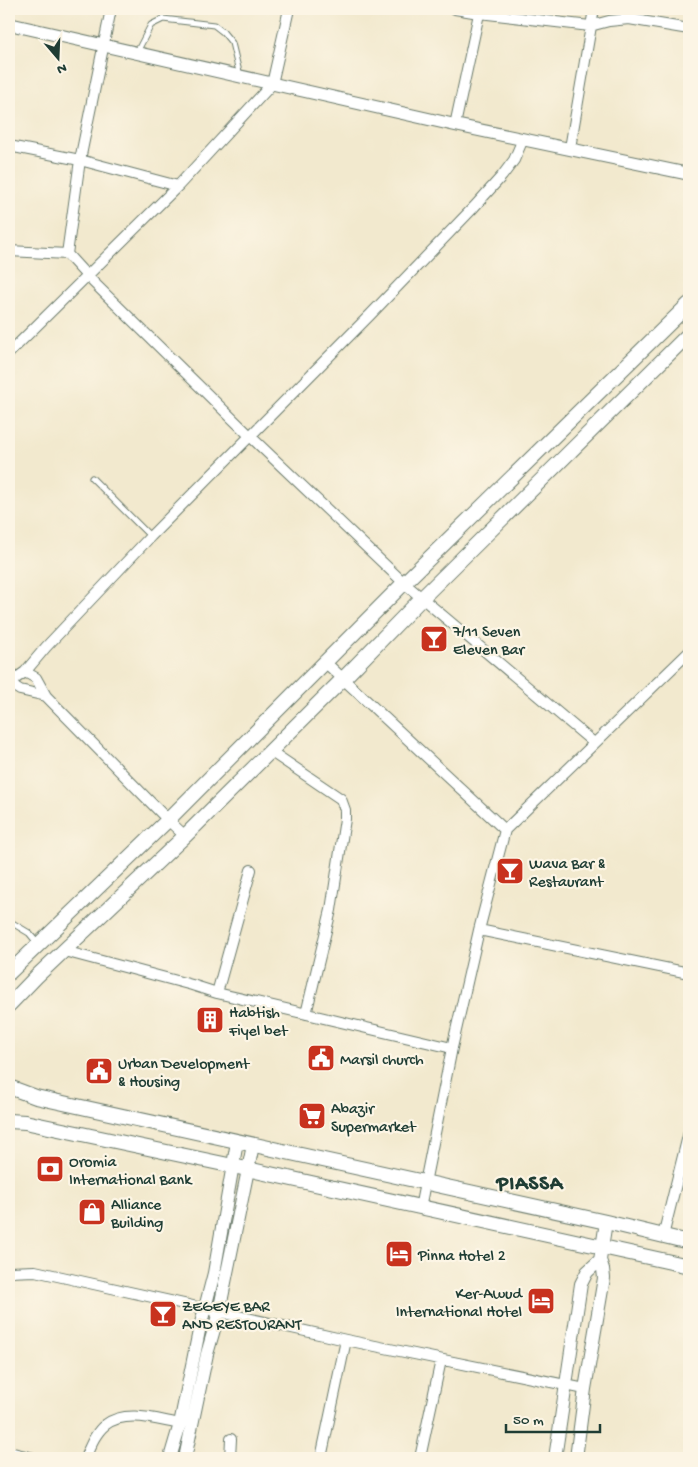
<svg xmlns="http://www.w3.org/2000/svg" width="698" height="1467" viewBox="0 0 698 1467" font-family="'Gochi Hand',sans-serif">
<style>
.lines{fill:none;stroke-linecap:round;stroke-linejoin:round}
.service-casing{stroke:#69796a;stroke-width:7}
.minor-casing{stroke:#69796a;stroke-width:12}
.tertiary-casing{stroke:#69796a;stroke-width:14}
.secondary-casing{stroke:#69796a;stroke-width:16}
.service{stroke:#fff;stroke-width:5}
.minor{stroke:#fff;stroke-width:10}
.tertiary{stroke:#fff;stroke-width:12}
.secondary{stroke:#fff;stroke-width:14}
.labels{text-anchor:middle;stroke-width:4.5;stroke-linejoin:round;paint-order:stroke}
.poi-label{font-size:16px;fill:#1f3d34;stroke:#fcf5e5;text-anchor:start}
.district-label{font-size:21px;font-weight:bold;letter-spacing:1px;fill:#1f3d34;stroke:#fcf5e5}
</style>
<rect width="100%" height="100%" fill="#fcf5e5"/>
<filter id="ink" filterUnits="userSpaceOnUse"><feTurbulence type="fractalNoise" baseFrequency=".02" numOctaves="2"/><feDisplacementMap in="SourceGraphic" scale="10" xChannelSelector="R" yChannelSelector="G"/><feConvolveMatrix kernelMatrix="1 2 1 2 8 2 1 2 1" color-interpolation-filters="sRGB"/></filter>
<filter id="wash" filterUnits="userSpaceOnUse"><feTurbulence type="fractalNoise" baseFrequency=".0096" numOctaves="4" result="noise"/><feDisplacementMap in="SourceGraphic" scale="20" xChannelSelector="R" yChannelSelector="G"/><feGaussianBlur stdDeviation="1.12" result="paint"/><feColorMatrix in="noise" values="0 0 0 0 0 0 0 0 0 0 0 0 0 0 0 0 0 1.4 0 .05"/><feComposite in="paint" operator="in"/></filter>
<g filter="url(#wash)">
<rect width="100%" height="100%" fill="#f2e9ce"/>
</g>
<g filter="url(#ink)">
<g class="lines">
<defs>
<path id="service" d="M137 52 151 25 163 19 214 25 223 32 232 43 240 76
M92 478 150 536
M9 921 29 933 38 944"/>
<path id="minor" d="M455 9 479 13 590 26 609 21 629 19 689 29
M455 125 480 9
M9 146 80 160 178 186
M570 148 594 9
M9 251 67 254 87 276 250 436 404 583 594 743
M67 254 80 160 111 9
M9 353 178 186 272 84 289 9
M325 662 505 830
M25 672 36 678 46 696 168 820 185 836
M9 683 25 672 46 647 151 536 370 315 474 207 502 176 514 160 523 139
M9 683 20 690 46 696
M270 751 341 799 345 810V819L331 910 306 1014
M479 930 689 973
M64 951 192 985 217 993 452 1048
M217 993 251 870
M420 1208 452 1048 479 930 505 830 689 652
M663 1236 689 1132
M9 1272 35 1271 346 1340 585 1389
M9 1452 34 1458
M85 1458C90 1447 95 1433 105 1425 126 1409 157 1420 180 1424
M230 1458 231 1439
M321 1458 346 1340
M420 1458 441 1360"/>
<path id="tertiary" d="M9 24 455 125 689 174
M170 1458 180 1424 199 1331 214 1273 237 1142
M185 1458 207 1354 219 1312 253 1145
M555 1458 581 1284 587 1272 600 1260
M576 1458 585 1389 604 1278 603 1269 600 1260 606 1222"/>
<path id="secondary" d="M9 973 168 820 404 583 689 304
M9 1005 37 976 185 836 344 678 422 598 689 334
M9 1087 36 1097 606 1222 689 1242
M9 1121 25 1122 233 1166 689 1266"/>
</defs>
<use href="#service" class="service-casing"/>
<use href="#minor" class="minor-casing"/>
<use href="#tertiary" class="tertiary-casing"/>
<use href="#secondary" class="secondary-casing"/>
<use href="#service" class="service"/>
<use href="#minor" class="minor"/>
<use href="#tertiary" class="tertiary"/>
<use href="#secondary" class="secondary"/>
</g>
</g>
<defs>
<symbol id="bar-square" viewBox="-11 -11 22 22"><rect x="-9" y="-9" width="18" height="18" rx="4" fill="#c8321e" stroke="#fcf5e5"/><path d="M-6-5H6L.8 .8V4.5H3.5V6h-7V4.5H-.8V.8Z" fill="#fff"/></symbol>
<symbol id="building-square" viewBox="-11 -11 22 22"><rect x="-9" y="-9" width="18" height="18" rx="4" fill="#c8321e" stroke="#fcf5e5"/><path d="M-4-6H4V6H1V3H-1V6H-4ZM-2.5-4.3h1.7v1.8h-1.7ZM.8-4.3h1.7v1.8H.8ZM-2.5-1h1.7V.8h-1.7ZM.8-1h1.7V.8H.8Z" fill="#fff"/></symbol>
<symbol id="civic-square" viewBox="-11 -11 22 22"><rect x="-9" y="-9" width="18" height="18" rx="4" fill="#c8321e" stroke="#fcf5e5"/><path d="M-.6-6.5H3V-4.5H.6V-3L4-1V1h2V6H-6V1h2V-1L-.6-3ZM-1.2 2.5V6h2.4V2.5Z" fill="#fff"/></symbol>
<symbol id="supermarket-square" viewBox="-11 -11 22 22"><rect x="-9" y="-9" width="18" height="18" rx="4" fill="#c8321e" stroke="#fcf5e5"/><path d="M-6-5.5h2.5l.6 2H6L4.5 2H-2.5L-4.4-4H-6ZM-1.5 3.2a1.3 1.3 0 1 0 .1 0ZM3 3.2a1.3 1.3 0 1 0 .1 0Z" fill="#fff"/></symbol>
<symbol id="bank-square" viewBox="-11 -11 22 22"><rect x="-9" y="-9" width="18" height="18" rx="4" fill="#c8321e" stroke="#fcf5e5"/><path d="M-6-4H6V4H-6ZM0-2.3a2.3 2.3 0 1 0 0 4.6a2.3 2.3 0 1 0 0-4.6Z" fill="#fff"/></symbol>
<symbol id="shop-square" viewBox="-11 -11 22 22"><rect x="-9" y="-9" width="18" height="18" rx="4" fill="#c8321e" stroke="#fcf5e5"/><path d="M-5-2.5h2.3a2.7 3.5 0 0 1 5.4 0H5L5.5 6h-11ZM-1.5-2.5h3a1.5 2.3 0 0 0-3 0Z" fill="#fff"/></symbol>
<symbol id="hotel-square" viewBox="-11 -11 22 22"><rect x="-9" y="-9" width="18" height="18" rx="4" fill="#c8321e" stroke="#fcf5e5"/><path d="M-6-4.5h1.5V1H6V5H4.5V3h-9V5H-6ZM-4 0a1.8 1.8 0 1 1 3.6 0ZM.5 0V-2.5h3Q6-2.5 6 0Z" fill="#fff"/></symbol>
</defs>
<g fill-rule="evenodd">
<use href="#bar-square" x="418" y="623" width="32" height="32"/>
<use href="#bar-square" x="494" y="855" width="32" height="32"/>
<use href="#building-square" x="194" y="1004" width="32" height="32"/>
<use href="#civic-square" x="305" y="1042" width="32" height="32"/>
<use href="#civic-square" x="83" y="1055" width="32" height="32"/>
<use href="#supermarket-square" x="296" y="1100" width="32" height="32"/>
<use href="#bank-square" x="34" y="1153" width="32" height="32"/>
<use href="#shop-square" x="76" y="1196" width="32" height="32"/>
<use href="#hotel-square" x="383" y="1238" width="32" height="32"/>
<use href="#hotel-square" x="525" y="1285" width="32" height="32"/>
<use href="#bar-square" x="147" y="1298" width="32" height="32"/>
</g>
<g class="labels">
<g class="poi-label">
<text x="453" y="636">7/11 Seven<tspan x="453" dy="18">Eleven Bar</tspan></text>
<text x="529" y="868">Wava Bar &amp;<tspan x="529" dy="18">Restaurant</tspan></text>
<text x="229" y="1017">Habtish<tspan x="229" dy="18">Fiyel bet</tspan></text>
<text x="340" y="1064">Marsil church</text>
<text x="118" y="1068">Urban Development<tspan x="118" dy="18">&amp; Housing</tspan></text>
<text x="331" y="1113">Abazir<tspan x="331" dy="18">Supermarket</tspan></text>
<text x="69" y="1166">Oromia<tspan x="69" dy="18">International Bank</tspan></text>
<text x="111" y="1209">Alliance<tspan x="111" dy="18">Building</tspan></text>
<text x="418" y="1260">Pinna Hotel 2</text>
<text x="522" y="1298" text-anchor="end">Ker-Awud<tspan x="522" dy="18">International Hotel</tspan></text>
<text x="182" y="1311">ZEGEYE BAR<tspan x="182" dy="18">AND RESTOURANT</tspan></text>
</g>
<g class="district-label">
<text x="530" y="1189">PIASSA</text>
</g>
</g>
<rect width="698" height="1467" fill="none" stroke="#fcf5e5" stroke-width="30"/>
<g transform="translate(58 58) rotate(161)" stroke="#fcf5e5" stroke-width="4" paint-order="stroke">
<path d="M0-4L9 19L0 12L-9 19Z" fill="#1f3d34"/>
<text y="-8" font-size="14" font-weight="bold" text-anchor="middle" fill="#1f3d34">N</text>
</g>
<path d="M506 1424v8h94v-8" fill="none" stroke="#1f3d34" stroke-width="2.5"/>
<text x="513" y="1424" font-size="15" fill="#1f3d34" stroke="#fcf5e5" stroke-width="4" paint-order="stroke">50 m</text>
</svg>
